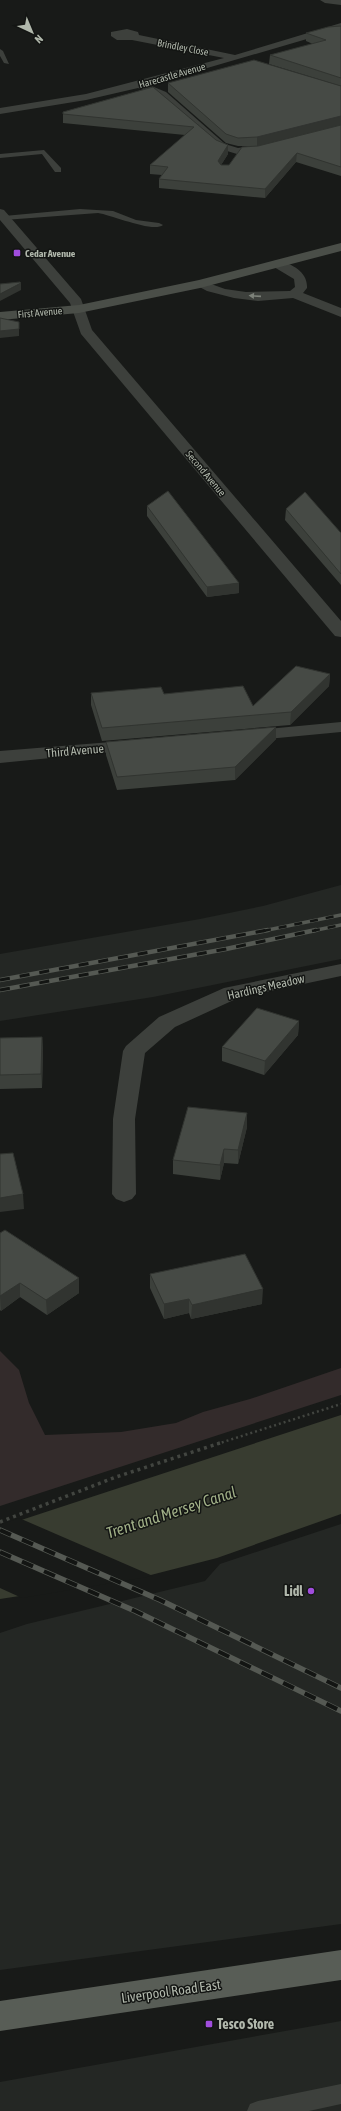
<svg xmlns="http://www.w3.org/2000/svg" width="341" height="2111" viewBox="0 0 341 2111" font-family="'Asap Condensed',sans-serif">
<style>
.built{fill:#242724}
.green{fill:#332b2b}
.water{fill:#383c30}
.pier{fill:#181a18}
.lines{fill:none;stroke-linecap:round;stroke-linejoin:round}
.path-far1{stroke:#424540;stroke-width:2.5;stroke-dasharray:2 3;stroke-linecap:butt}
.path{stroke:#424540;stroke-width:3.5;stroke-dasharray:3 4;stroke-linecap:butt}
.service{fill:#3d403c;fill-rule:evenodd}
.minor{fill:#3d403c;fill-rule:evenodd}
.secondary{fill:#4a4e48;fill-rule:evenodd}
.primary{fill:#585d56;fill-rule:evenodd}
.rail-far2-casing{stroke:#555953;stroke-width:3.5}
.rail-far1-casing{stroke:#555953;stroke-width:4.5}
.rail-casing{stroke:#555953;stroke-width:5.5}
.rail-far2{stroke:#131513;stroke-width:2.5;stroke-dasharray:8;stroke-linecap:butt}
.rail-far1{stroke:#131513;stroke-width:3;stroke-dasharray:10;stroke-linecap:butt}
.rail{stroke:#131513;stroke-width:4;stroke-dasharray:12;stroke-linecap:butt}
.wall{fill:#3c403b}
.shaded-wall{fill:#313430}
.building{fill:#464a45;stroke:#313430}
.oneway{fill:#7d827a}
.poi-dot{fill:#a04ddd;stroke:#131513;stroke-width:1.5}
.labels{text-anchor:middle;stroke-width:3;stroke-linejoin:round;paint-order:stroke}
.far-street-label{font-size:10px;fill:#b1b8ac;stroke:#131513}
.far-poi-label{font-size:10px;font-weight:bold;fill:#b1b8ac;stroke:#131513;text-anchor:start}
.street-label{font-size:12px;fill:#b1b8ac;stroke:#131513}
.near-poi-label{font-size:14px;font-weight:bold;fill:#b1b8ac;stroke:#131513;text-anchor:end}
.near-street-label{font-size:14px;fill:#b1b8ac;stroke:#131513}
.near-water-label{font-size:16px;font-style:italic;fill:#a0af87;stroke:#131513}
</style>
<rect width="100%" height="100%" fill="#181a18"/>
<path class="built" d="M341 885V959L153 997 0 1021V954L200 919 263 906Z
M341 1524V1924L0 1970V1633L27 1624 205 1581 220 1564Z
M341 2021V2111H0V2082Z"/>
<path class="green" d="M0 1351 19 1370 29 1403 45 1435 121 1432 176 1423 203 1412 250 1399 341 1368V1395L0 1506Z"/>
<path class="water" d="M341 1415V1514L217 1558 143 1577 0 1599V1527Z"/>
<path class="pier" d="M19 1518 153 1576 22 1598 0 1588V1525Z"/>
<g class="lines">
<path class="path-far1" d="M217 1444 341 1404"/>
<path class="path" d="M0 1522 116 1477 220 1443"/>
<path class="service" d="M0 49 3 51 9 64 4 63 0 56Z
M44 150 61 168V172H55L42 154 0 158V154Z
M80 209 113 211 136 220 159 223 163 225C153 233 112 215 98 213L4 220 0 218 4 216Z
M341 2084V2104L309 2111H247L250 2104 258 2101Z"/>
<path class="minor" d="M320 0H341V5L325 3Z
M341 23V29L149 85 166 92 225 144 238 148 268 144 274 147 272 149 237 154 217 148 158 96 138 88 86 100 0 114V108L86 94 224 58 132 40H117L111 36V32L127 29 138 32 139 35 235 55Z
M0 209 4 210 81 299 92 330 341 621V637L335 636 81 334 70 303 0 220Z
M278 260C292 264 308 272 307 288L303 293 341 308V317L293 298 258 301 234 298 207 291 194 284 200 280 225 289 246 292 290 291 295 287 294 279 274 267 272 264 274 261Z
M341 722V732L246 741 240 740 237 736 240 732 246 731Z
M136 740 142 741 145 745 142 749 0 763V751Z
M341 964V976L238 998 175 1027 145 1053 135 1119 136 1194 132 1199 124 1202 116 1199 112 1194 113 1119 123 1051 126 1046 159 1017 224 988Z"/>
<path class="secondary" d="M341 243V251L200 288 79 313 0 320V312L79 305 199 280Z"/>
<path class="primary" d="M341 1950V1980L0 2031V2001Z"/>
<defs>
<path id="rail-far2" d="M263 931 341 915
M312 931 341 925"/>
<path id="rail-far1" d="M0 980 268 930
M0 990 226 949 316 930"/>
<path id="rail" d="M0 1530 160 1600 341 1688
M0 1552 135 1611 341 1711"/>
</defs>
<use href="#rail-far2" class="rail-far2-casing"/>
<use href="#rail-far1" class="rail-far1-casing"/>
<use href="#rail" class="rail-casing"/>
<use href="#rail-far2" class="rail-far2"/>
<use href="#rail-far1" class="rail-far1"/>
<use href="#rail" class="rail"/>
</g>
<path class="wall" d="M341 26V86L269 64 270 55 313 44 306 41V33Z
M168 83 341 86V125L257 146H238L226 143 168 92Z
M153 87 216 140 228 145V154L221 165H229L258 146 341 125V176L296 162 265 198 159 188V179L162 175 150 174V165L185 135 63 123V112Z
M147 506 239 593 207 597 147 516Z
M286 509 341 533V585L285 520Z
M330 674 329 686 290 725 102 741 91 705V693L164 694 253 706Z
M276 727V739L235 780 117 790 106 755V742Z
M299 1021 298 1035 264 1075 222 1061V1047Z
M42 1037 43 1051 42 1088 0 1089V1047Z
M247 1127 238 1164 224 1163 220 1180 173 1174V1160Z
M0 1233 79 1293 47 1315 20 1297 1 1311 0 1310Z
M150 1274 262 1304 191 1319 189 1313 164 1319 150 1288Z"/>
<path class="shaded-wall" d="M341 116V125L257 146V137Z
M228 145V154L218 170V161Z
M297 153 296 162 265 198V189Z
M21 283V290L0 301V294Z
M19 322V336L0 338V331Z
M239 583V593L207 597V587Z
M330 674 329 686 290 725 291 712Z
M276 727V739L235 780V767Z
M299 1021 298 1035 264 1075 265 1061Z
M42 1037 43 1051 42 1088 41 1074Z
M247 1113V1127L238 1164V1150Z
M224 1149V1163L220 1180V1165Z
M23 1194 24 1209 0 1212V1198Z
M79 1278V1293L47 1315 46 1300Z
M20 1283V1297L1 1311 0 1296Z
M263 1289 262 1304 191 1319 192 1305Z
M189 1299V1313L164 1319V1304Z"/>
<path class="building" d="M341 26V78L270 55 326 40 306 33 328 27Z
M254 60 341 86V116L257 137 238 138 226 134 168 83Z
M153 87 216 140 228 145 218 161 221 165H229L242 147 258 146 341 125V167L297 153 265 189 159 179 168 167 150 165 194 127 63 114V112Z
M20 282 21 283 0 294V284Z
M0 318 19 322V329L0 331Z
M168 491 239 583 207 587 147 506Z
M305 492 341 533V574L286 509Z
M296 666 330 674 291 712 102 728 91 693 161 687 164 694 243 686 253 706Z
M276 727 235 767 117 777 106 742Z
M257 1008 299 1021 265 1061 222 1047Z
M42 1037 41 1074 0 1075V1038Z
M188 1107 247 1113 238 1150 224 1149 220 1165 173 1160Z
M13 1153 23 1194 0 1198V1154Z
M5 1230 79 1278 46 1300 20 1283 0 1296V1233Z
M245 1254 263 1289 192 1305 189 1299 164 1304 150 1274Z"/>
<defs><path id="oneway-solid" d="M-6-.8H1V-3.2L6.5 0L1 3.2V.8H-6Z"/></defs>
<use class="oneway" href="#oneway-solid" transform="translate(255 296) rotate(-176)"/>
<g class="poi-dot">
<rect x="13" y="249" width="8" height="8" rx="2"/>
<circle cx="311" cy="1591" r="4"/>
<rect x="205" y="2020" width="8" height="8" rx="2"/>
</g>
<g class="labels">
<g class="far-street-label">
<text transform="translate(183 47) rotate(11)" y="4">Brindley Close</text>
<text transform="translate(172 75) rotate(-16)" y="4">Harecastle Avenue</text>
<text transform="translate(40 312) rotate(-5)" y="4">First Avenue</text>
<text transform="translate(206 473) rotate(50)" y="4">Second Avenue</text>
</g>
<g class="far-poi-label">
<text x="25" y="257">Cedar Avenue</text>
</g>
<g class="street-label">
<text transform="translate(75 751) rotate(-5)" y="4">Third Avenue</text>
<text transform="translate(266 987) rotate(-13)" y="4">Hardings Meadow</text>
</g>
<g class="near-poi-label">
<text x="303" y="1596">Lidl</text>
<text x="217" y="2029" text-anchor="start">Tesco Store</text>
</g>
<g class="near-street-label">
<text transform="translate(171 1991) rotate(-8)" y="5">Liverpool Road East</text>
</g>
<g class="near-water-label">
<text transform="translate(171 1512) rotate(-18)" y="6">Trent and Mersey Canal</text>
</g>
</g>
<g transform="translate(32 32) rotate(136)" stroke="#131513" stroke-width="3" paint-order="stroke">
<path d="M0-3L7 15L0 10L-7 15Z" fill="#b1b8ac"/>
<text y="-6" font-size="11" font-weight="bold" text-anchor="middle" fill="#b1b8ac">N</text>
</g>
</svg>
